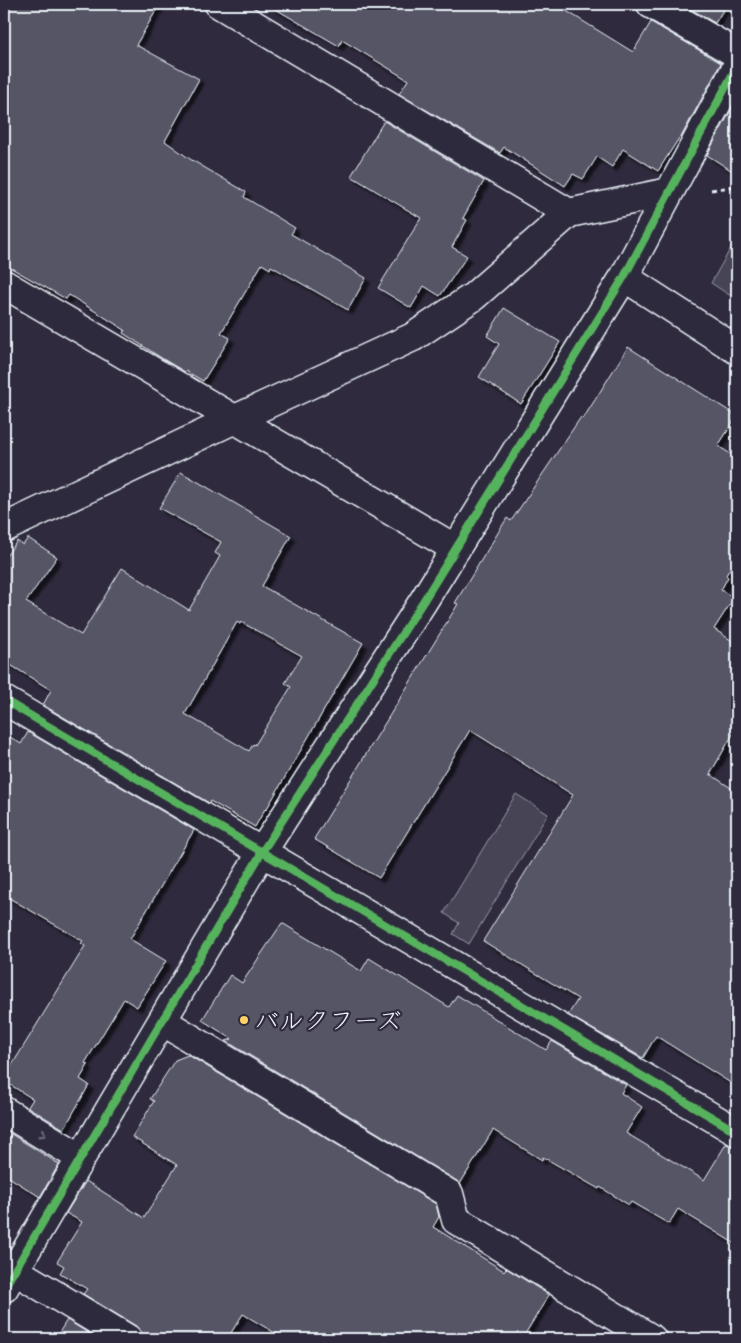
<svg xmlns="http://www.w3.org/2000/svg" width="741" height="1343" viewBox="0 0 741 1343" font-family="Caveat,'Klee One',sans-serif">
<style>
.green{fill:#464455;stroke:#979aa6}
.building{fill:#575565;stroke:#e8f1f8;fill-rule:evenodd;filter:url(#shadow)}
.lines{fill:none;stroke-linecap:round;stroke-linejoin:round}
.minor-casing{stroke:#e8f1f8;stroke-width:31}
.path{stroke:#e8f1f8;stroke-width:3;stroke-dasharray:5 4;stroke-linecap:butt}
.minor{stroke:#2f2a3d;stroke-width:28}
.cycleway-casing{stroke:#2f2a3d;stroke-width:11}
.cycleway{stroke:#56b35d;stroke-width:8}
.oneway{stroke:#70707e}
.poi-dot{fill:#ffd166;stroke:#2f2a3d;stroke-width:2}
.labels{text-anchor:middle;stroke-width:4.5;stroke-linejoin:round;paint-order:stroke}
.poi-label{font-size:25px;fill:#e8f1f8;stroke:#2f2a3d;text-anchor:start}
</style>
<defs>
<filter id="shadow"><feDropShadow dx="4.5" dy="4.5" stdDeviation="1" flood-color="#0009"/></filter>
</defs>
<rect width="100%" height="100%" fill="#2f2a3d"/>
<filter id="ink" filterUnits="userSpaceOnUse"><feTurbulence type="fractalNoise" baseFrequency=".02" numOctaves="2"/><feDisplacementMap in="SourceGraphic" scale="10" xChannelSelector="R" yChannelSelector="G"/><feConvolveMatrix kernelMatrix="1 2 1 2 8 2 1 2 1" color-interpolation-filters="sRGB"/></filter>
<g filter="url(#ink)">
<path class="green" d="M737 237V300L711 283Z
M516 794 548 814 469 944 453 934 459 923 444 913Z"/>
<path class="building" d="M4 4H160L136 45 199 79 165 141 190 159 246 192 244 197 295 228 291 234 366 278 348 310 271 266 270 269 262 264 221 333 230 338 203 381 186 371 185 372 163 359 123 333 125 330 69 295 66 299 4 264Z
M267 4H555L633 52 651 22 721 63 680 139 679 138 658 171 623 149 612 167 597 157 583 179 573 174 565 186 504 147 500 153 399 94 408 80 342 40 339 46Z
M682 4H727L715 23Z
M737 99V174L707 155Z
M384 121 484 181 463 218 467 220 452 247 467 256 440 296 424 286 411 308 378 288 421 218 351 176Z
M504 308 560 342 521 404 479 377 499 344 487 336Z
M628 347 737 416 718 446 737 458V557L726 575 728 577 721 590 734 598 714 629 737 644V727L710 774 737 792V1087L656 1036 643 1058 568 1015 578 999 483 941 573 795 470 730 379 878 314 839 458 604 455 603 507 518 511 521 581 417 583 419Z
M181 472 291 536 262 586 363 643 266 810 265 809 255 827 210 801 209 803 43 705 51 690 4 661V559L17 541 23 545 28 538 57 557 26 602 81 635 122 568 189 610 220 556 215 553 221 542 159 508ZM237 622 240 624 241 622 302 656 285 683 291 687 255 745 253 744 249 751 185 714Z
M28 732 194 830 130 939 166 961 137 1007 124 999 85 1063 88 1065 80 1079 89 1085 64 1129 28 1107 33 1099 4 1081V1078L85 946 81 943 83 941 4 895V733L21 744Z
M282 923 361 971 369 958 449 1007 457 995 546 1050 552 1041 626 1085 621 1093 642 1107 626 1133 704 1180 726 1144 737 1148V1245L678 1209 669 1224 631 1202 629 1205 600 1187 599 1189 543 1157 542 1160 493 1130 460 1184 457 1181 226 1041 232 1039 202 1020 230 975 242 983Z
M188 1055 436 1204 439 1217 433 1227 504 1271 506 1268 549 1295 522 1339H285L243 1314 227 1339H144L141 1331 136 1326 83 1294 87 1289 60 1273 64 1266 57 1262 82 1222 66 1213 86 1181 144 1218 177 1165 132 1137 154 1101 150 1099 175 1060Z
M11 1134 59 1164 40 1197 4 1174V1146Z
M67 1320 98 1339H55Z"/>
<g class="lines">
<defs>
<path id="minor" d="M219 4 569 213
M651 4 737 54
M624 277 737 350
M4 284 456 549
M4 528 235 419 413 337 473 297 569 213 669 192
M4 700 737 1132
M162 1021 449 1194 456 1220 652 1339
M4 1111 81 1158
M14 1270 128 1339
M4 1288 262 852 424 600 624 277 737 66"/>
</defs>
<use href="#minor" class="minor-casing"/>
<path class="path" d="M711 190 737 186"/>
<use href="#minor" class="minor"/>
<defs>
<path id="cycleway" d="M4 700 737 1132
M4 1288 262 852 424 600 624 277 737 66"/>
</defs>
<use href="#cycleway" class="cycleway-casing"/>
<use href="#cycleway" class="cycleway"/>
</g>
<defs><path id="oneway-chevron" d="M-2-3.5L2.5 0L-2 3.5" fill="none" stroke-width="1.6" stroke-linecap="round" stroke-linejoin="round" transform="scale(1.25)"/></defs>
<use class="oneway" href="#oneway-chevron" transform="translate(43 1134) rotate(31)"/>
</g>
<circle class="poi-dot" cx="244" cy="1020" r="5"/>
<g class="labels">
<g class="poi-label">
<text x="254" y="1029">バルクフーズ</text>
</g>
</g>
<rect width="741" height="1343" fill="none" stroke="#2f2a3d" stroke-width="20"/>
<rect x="10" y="10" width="721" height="1323" fill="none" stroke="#e8f1f8" stroke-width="2" filter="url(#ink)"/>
</svg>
